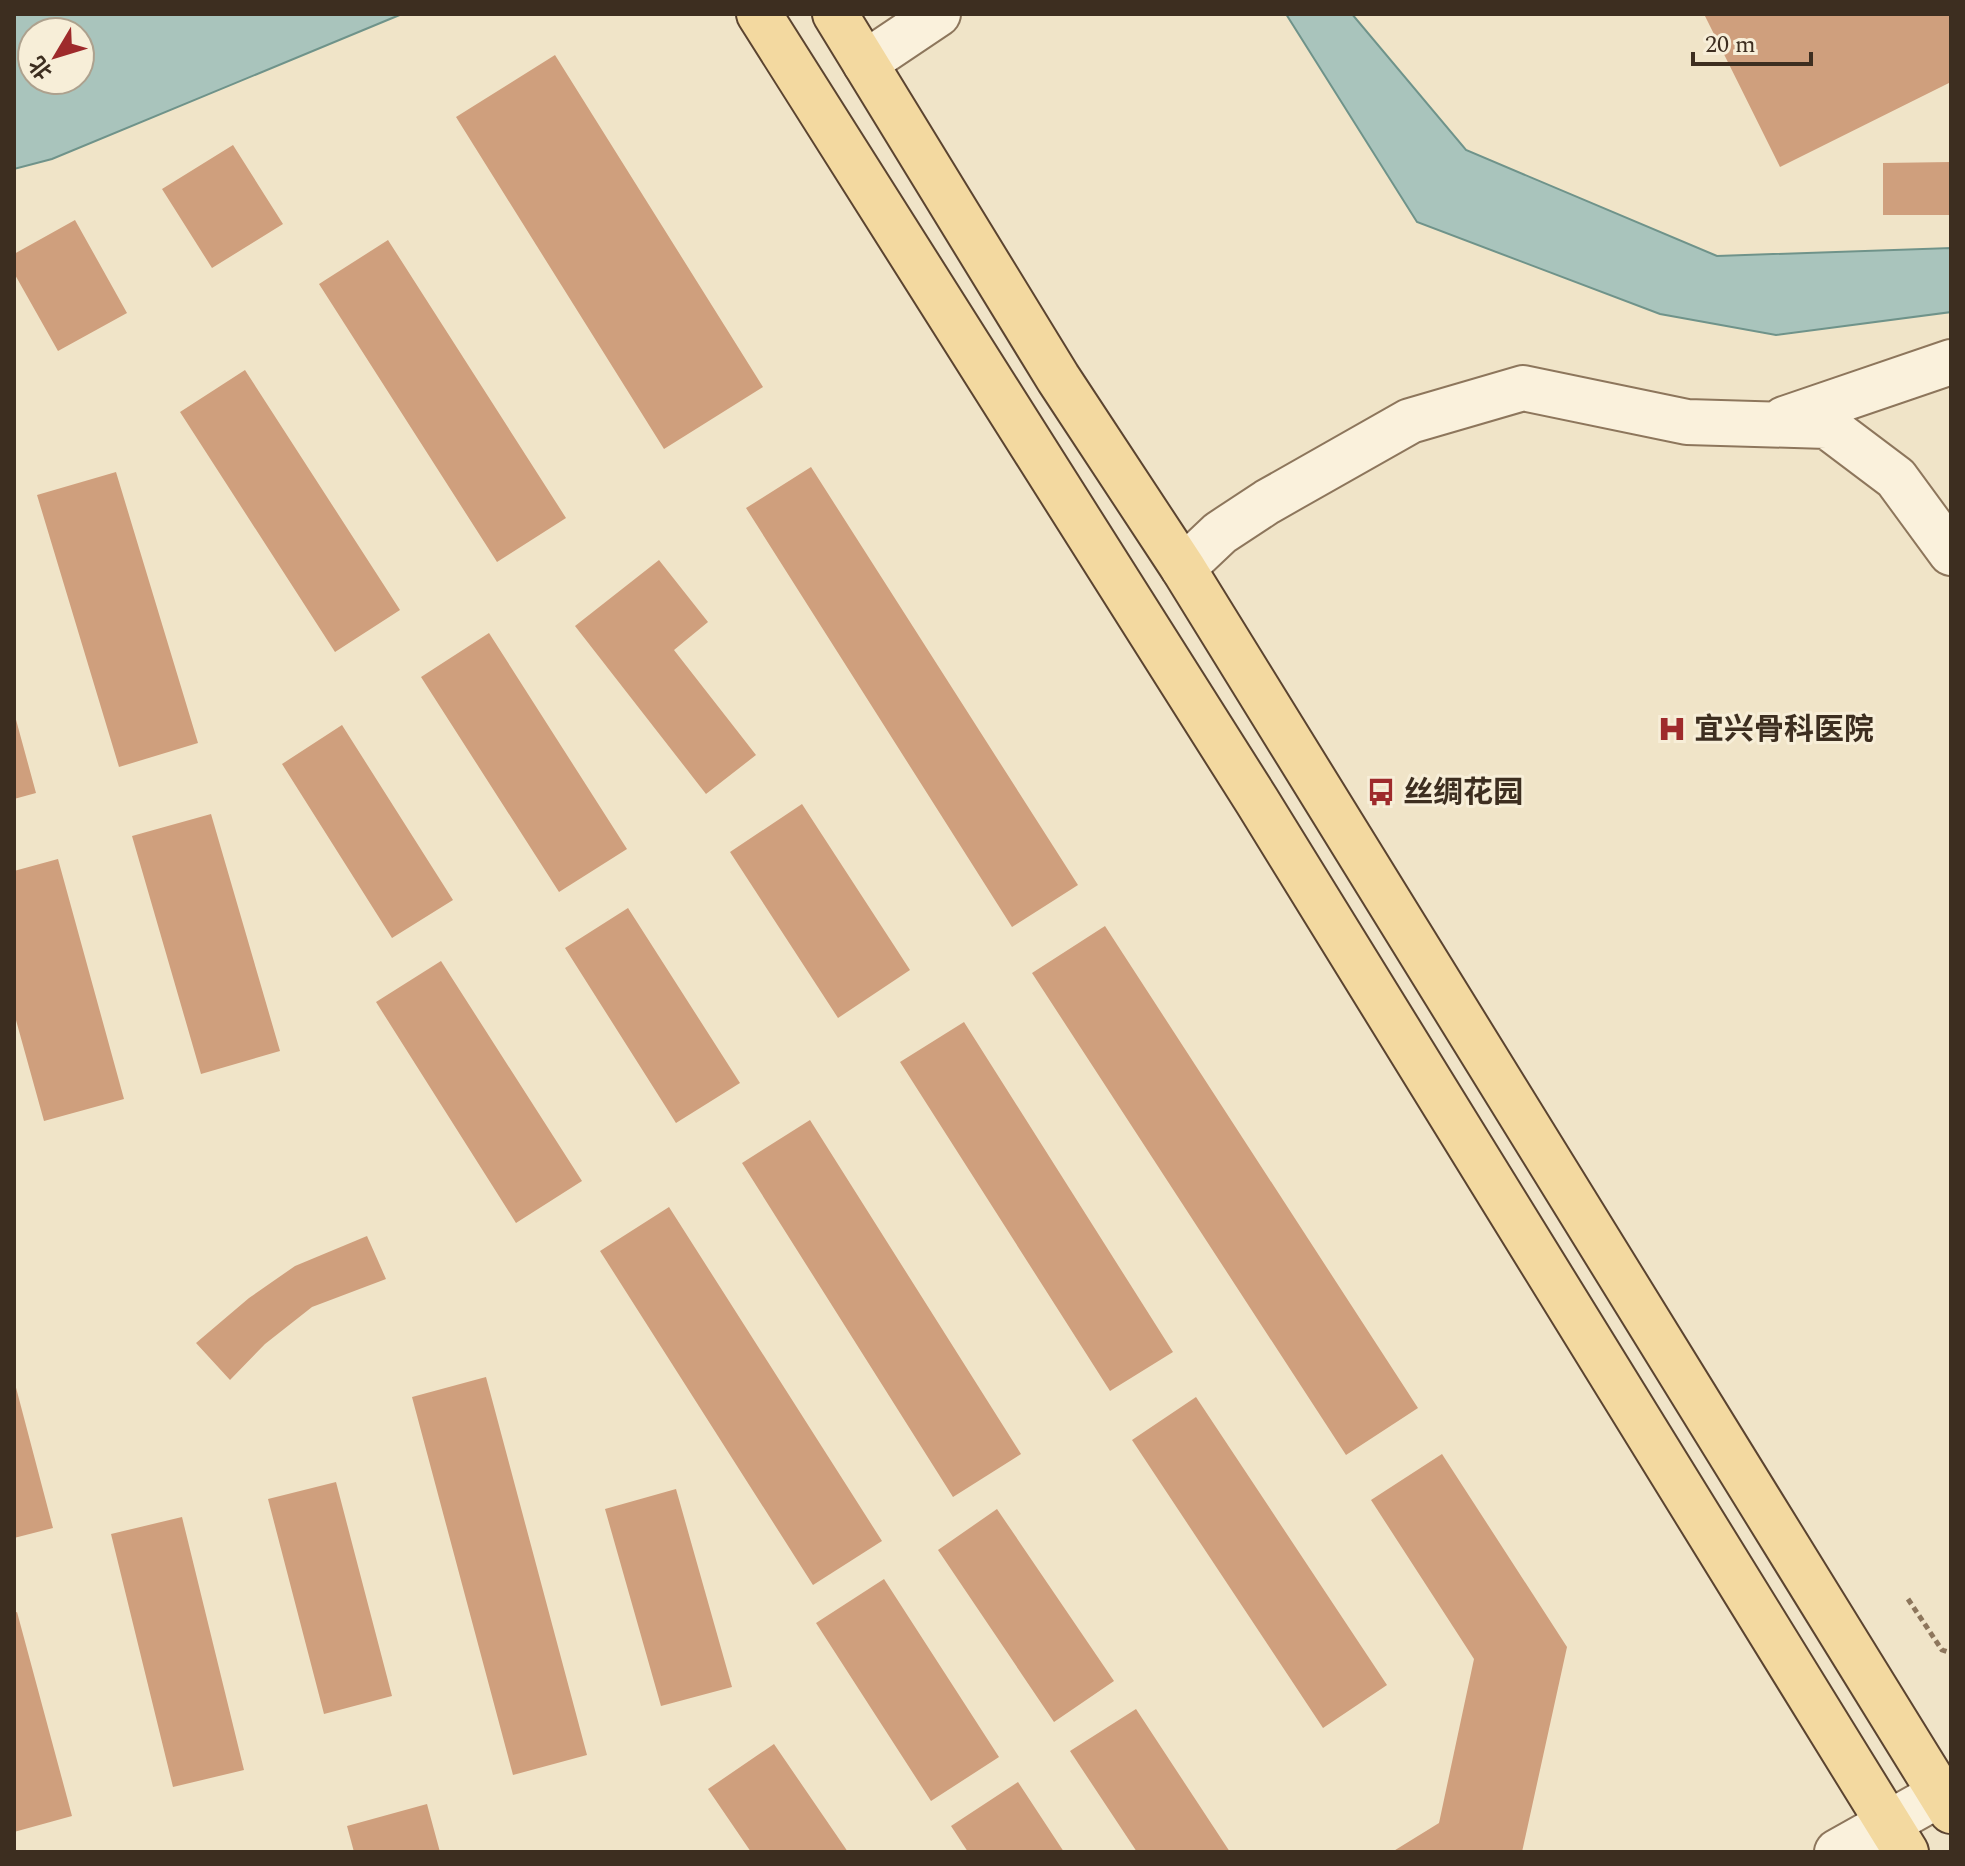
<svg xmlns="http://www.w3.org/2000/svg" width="1965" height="1866" viewBox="0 0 1965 1866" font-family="Spectral,'Noto Sans SC',serif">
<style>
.water{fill:#a9c4bc;stroke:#6f938a;stroke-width:2;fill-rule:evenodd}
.building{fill:#cf9f7d}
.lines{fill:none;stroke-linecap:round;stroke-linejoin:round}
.minor-casing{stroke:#8d765c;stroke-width:48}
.major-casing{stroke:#5b4430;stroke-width:48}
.path{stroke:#8d765c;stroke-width:5;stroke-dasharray:6 4;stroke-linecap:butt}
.minor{stroke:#faf1dc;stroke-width:44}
.major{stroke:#f3d9a0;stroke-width:44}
.labels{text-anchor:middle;stroke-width:6;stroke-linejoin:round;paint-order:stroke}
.poi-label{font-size:30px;font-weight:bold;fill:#3d2e20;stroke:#f7eed8;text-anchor:start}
</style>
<rect width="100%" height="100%" fill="#f0e4c8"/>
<path class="water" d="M14 14H402L52 159 14 169ZM32 32H80V80H32Z
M1286 14H1352L1466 150 1717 256 1951 248V312L1776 335 1660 314 1417 222Z"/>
<path class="building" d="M1704 14H1951V82L1780 167Z
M555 55 763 387 664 449 456 117Z
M233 145 283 224 212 268 162 189Z
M1951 162V215H1883V163Z
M75 220 127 313 58 351 14 273V254Z
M388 240 566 518 497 562 319 284Z
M245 370 400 610 335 652 180 412Z
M811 467 1078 885 1012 927 746 508Z
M116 472 198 743 119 767 37 495Z
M659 560 708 622 674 650 756 755 706 794 575 626Z
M489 633 627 849 559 892 421 677Z
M15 716 36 793 14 799V717Z
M342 725 453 900 392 938 282 764Z
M802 804 910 970 838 1018 730 852Z
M211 814 280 1051 201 1074 132 836Z
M58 859 124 1099 44 1121 14 1013V871Z
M628 908 740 1083 676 1123 565 948Z
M1105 926 1418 1408 1346 1455 1032 973Z
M441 961 582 1181 516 1223 376 1002Z
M964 1022 1173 1352 1110 1391 900 1062Z
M810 1120 1021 1454 953 1497 742 1163Z
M669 1207 882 1541 813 1585 600 1251Z
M367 1236 386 1279 312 1307 265 1344 230 1380 196 1343 249 1298 295 1266Z
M486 1377 587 1755 513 1775 412 1397Z
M14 1380 53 1528 14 1538Z
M1196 1397 1387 1685 1323 1728 1132 1440Z
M1442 1454 1567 1647 1522 1852H1392L1439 1823 1474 1659 1371 1500Z
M336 1482 392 1696 324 1714 268 1499Z
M676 1489 732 1687 661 1706 605 1509Z
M997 1509 1114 1681 1054 1722 938 1550Z
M182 1517 244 1770 173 1787 111 1534Z
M884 1579 999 1757 931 1801 816 1623Z
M17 1612 72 1816 14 1832V1613Z
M1136 1709 1230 1852H1137L1070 1751Z
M774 1744 848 1852H751L708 1789Z
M1018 1782 1064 1852H968L951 1826Z
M427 1804 440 1852H354L347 1826Z"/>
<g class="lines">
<defs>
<path id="minor" d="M865 63 938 14
M1784 419 1951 362
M1183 568 1220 533 1267 502 1410 421 1523 388 1687 422 1827 426 1896 478 1951 553
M1837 1852 1951 1788"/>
<path id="major" d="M759 14 1257 801 1906 1852
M835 14 1058 378 1183 568 1951 1811"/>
</defs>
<use href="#minor" class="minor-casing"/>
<use href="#major" class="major-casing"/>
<path class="path" d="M1908 1599 1942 1650 1951 1653"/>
<use href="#minor" class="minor"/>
<use href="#major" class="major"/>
</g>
<defs>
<symbol id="hospital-bare" viewBox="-9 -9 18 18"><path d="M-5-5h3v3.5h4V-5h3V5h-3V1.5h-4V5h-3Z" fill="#9e2a2b" stroke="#f7eed8" stroke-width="2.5" paint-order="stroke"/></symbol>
<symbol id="bus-bare" viewBox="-9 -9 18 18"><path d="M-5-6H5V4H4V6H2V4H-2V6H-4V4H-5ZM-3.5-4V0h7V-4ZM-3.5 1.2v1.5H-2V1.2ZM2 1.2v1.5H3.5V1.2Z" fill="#9e2a2b" stroke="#f7eed8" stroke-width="2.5" paint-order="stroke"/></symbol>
</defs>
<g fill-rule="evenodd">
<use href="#hospital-bare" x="1652" y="709" width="40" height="40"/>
<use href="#bus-bare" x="1361" y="772" width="40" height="40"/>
</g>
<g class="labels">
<g class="poi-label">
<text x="1694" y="739">宜兴骨科医院</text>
<text x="1403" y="802">丝绸花园</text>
</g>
</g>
<rect width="1965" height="1866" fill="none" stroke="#3d2e20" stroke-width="32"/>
<g transform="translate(56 56) rotate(232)"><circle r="38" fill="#f7eed8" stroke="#ada18e" stroke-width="2"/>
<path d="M0-6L14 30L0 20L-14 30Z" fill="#9e2a2b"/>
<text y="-12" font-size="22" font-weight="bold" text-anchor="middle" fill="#3d2e20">北</text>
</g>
<path d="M1693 52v12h118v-12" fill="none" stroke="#3d2e20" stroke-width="4"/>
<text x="1705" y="52" font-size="24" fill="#3d2e20" stroke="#f7eed8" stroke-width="6" paint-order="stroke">20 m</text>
</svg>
